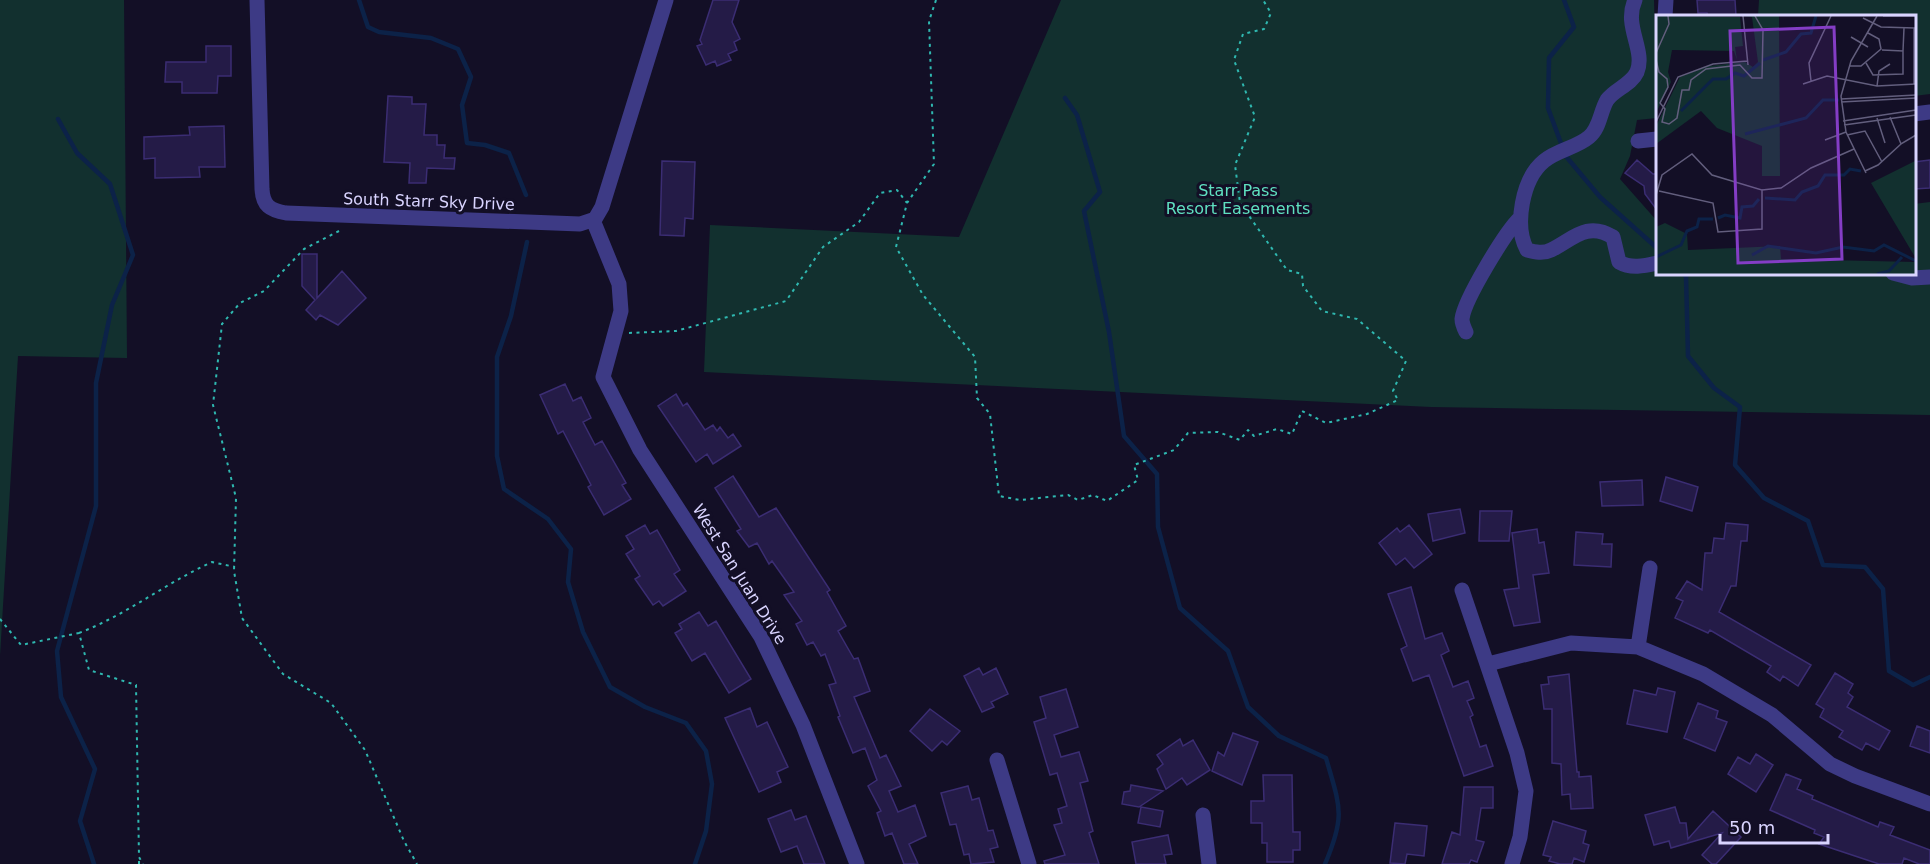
<svg xmlns="http://www.w3.org/2000/svg" width="1930" height="864" viewBox="0 0 1930 864" font-family="'DejaVu Sans',sans-serif">
<style>
.green{fill:#12302f}
.lines{fill:none;stroke-linecap:round;stroke-linejoin:round}
.stream{stroke:#0c2248;stroke-width:4.5}
.building{fill:#241b47;stroke:#3b2d73;stroke-width:1.5}
.path{stroke:#2fb8b0;stroke-width:2;stroke-dasharray:3 4.5;stroke-linecap:butt}
.minor{stroke:#3d3a85;stroke-width:15}
.labels{text-anchor:middle;stroke-width:6;stroke-linejoin:round;paint-order:stroke}
.park-label{font-size:16px;fill:#5fe0c0;stroke:#130f26}
.street-label{font-size:16px;fill:#d9d4ff;stroke:#130f26}
.inset-river{fill:none;stroke:#0c2248;stroke-width:3}
.inset-road{fill:none;stroke:#625e7d;stroke-width:1.5}
.view{fill:#843dc5;fill-opacity:0.15;stroke:#843dc5;stroke-width:3}
.inset-edge{fill:none;stroke:#d9d4ff;stroke-width:3}
</style>
<rect width="100%" height="100%" fill="#130f26"/>
<path class="green" d="M0 0H124L127 358 18 356 0 656Z
M1061 0H1654L1657 118 1637 120 1630 156 1620 179 1657 221V273H1914V204L1930 202V415L1431 407 704 372 710 225 959 237Z
M1759 0H1930V94L1914 96V16H1758Z"/>
<g class="lines">
<path class="stream" d="M359 0 368 27 379 32 431 38 458 49 471 77 462 105 467 143 485 145 509 153 526 195
M1065 98 1077 115 1100 192 1084 211 1109 332 1124 436 1157 474 1158 527 1180 608 1228 651 1248 707 1279 736 1326 758C1340 807 1346 815 1325 864
M58 119 77 153 110 184 133 255 112 305 96 383V506L57 651 61 697 95 769 80 821 94 864
M1562 146 1548 108 1549 58 1574 27 1564 0
M1564 154 1600 197 1657 248
M527 242 511 316 497 357V456L504 489 548 519 571 549 568 582 583 632 610 687 645 707 686 723 706 751 712 784 706 831 695 864
M1682 273 1686 276 1688 356 1714 388 1740 407 1735 465 1764 498 1808 521 1823 565 1865 567 1883 589 1889 671 1913 685 1930 677"/>
</g>
<path class="building" d="M713 0H739L732 22 740 39 734 42 737 50 728 54 731 60 717 66 715 61 706 65 697 46 702 44 700 40Z
M1697 0H1735L1736 16H1708L1707 13H1698Z
M206 46H231V76H218L217 93H182V82H165L166 62H206Z
M388 96 412 97V104H426L424 135H437V145H445L444 158H455L454 169 427 168 426 183H409L410 163 384 162Z
M224 126 225 167H199L200 177 155 178V158L144 159V137L190 135 189 127Z
M1637 160 1653 174H1657V210L1645 194 1644 186 1625 173Z
M1930 160V188L1914 189V162Z
M662 161 695 162 693 219 685 218 684 236 660 235Z
M302 254H317V298L342 271 366 298 338 325 320 315 316 320 306 310 315 300 302 286Z
M565 384 573 401 581 397 591 418 583 422 595 445 602 441 626 483 622 485 631 499 604 515 588 487 591 485 563 431 558 434 540 395Z
M676 394 683 406 687 403 705 430 713 425 717 431 720 427 728 438 733 434 741 446 713 464 707 454 696 462 658 406Z
M733 476 759 517 776 508 830 590 827 592 846 626 838 631 854 659 858 658 870 691 854 697 880 758 886 755 901 786 889 791 898 812 915 805 926 836 909 844 918 864H904L892 833 885 836 877 813 881 811 868 786 877 780 865 748 853 753 838 717 840 716 829 685 836 683 825 654 821 656 813 642 807 645 796 624 802 621 784 595 794 592 772 561 769 564 757 543 749 547 737 531 741 529 715 488Z
M1666 477 1698 487 1692 511 1660 501Z
M1642 480 1643 505 1602 506 1600 482Z
M1460 509 1465 533 1433 541 1428 514Z
M1480 511H1512L1509 541H1479Z
M1726 523 1748 525 1747 541H1741L1736 586H1731L1719 612 1811 665 1798 686 1783 676 1780 681 1767 672 1771 666 1710 630 1708 633 1675 618 1683 601 1676 598 1687 581 1702 590 1705 553H1712L1714 538 1724 539Z
M645 525 650 534 657 530 680 570 674 574 686 591 663 606 659 601 653 605 635 579 640 576 626 554 634 549 626 536Z
M1409 525 1432 554 1414 568 1405 558 1396 565 1379 543 1397 528 1400 532Z
M1537 529 1539 543 1544 542 1549 573 1533 575 1540 622 1514 626 1504 590 1519 588 1512 533Z
M1576 532 1603 534 1602 544H1612L1611 567 1574 565Z
M1411 587 1425 639 1442 633 1449 651 1441 655 1453 687 1468 681 1474 698 1467 701 1473 715 1470 717 1480 747 1486 745 1493 766 1464 776 1429 675 1413 681 1401 649 1407 646 1388 594Z
M699 612 708 626 716 621 751 679 729 693 705 653 692 661 675 633 682 629 679 624Z
M979 668 983 675 996 668 1008 694 991 702 994 707 982 712 964 676Z
M1835 673 1853 684 1848 693 1853 697 1847 707 1890 731 1879 750 1866 743 1862 750 1839 737 1843 731 1820 717 1824 709 1816 704Z
M1569 674 1577 772H1579V777L1591 776 1593 808 1571 809 1570 794 1562 795 1561 764 1552 763V709H1544L1541 685 1549 684 1548 677Z
M1658 688 1675 692 1667 732 1627 724 1634 690 1656 695Z
M1066 689 1078 727 1054 735 1061 757 1079 752 1088 781 1080 783 1093 831 1089 833 1099 864H1045L1044 861 1065 855 1054 825 1062 823 1058 809 1067 806 1057 773 1050 775 1034 722 1046 718 1040 697Z
M1698 703 1718 711 1716 718 1727 722 1715 751 1684 738Z
M750 708 757 727 767 722 788 767 777 772 781 782 759 792 725 718Z
M930 709 960 731 947 745 942 741 932 751 910 731Z
M1917 726 1930 731V753L1910 746Z
M1233 733 1258 742 1242 785 1212 771 1218 752 1224 756Z
M1180 739 1183 746 1193 740 1210 770 1187 785 1182 778 1166 789 1157 769 1163 764 1157 755Z
M1756 754 1773 765 1756 792 1728 774 1738 757 1750 764Z
M1786 774 1801 780 1797 789 1813 796 1812 799 1878 827 1880 822 1894 827 1890 835 1930 850V864H1919L1904 858 1902 864H1879L1819 844 1824 837 1814 833 1815 830 1770 810Z
M1263 775H1292L1293 832H1300V850H1293V862H1267V843H1262V823H1251V801H1264Z
M1131 785 1163 791 1139 807 1122 804 1124 792 1130 791Z
M968 786 972 800 979 798 988 831 993 830 998 847 990 849 994 862 971 864 969 854 964 855 956 824 950 825 941 793Z
M1464 787H1493V808H1481L1476 840 1484 842 1477 862 1471 860 1469 864H1442L1452 832 1460 835Z
M1141 807 1163 811 1160 827 1138 823Z
M1675 807 1680 823H1686L1688 839 1713 811 1741 837 1716 864H1712L1702 855 1722 833 1671 848 1669 841 1654 845 1645 815Z
M791 810 795 820 806 816 825 864H804L797 846 781 852 768 819Z
M1553 821 1586 831 1583 843 1589 845 1584 862 1574 858 1572 864H1560L1549 861 1551 857 1543 855Z
M1395 823 1427 826 1424 856 1407 854 1405 864 1390 863Z
M1168 835 1172 854 1164 855 1166 864H1136L1132 842Z"/>
<g class="lines">
<path class="path" d="M936 0 929 21 934 164 907 203 896 247 923 295 975 357 977 398 990 414 999 496 1020 500 1068 495 1078 500 1093 495 1107 501 1138 480 1134 465 1174 450 1188 433 1218 432 1240 440 1248 430 1254 436 1277 429 1292 434 1302 411 1326 423 1367 414 1398 400 1393 391 1406 361 1357 319 1322 311 1303 286 1302 274 1287 270 1240 203 1235 165 1255 117 1234 60 1243 34 1264 29 1271 13 1263 0
M339 231 304 249 264 291 240 303 222 324 213 405 236 498 234 571 242 618 283 674 331 703 365 750 404 841 417 864
M629 333 676 331 786 301 823 247 859 222 880 193 897 190 907 203
M0 619 21 645 79 633 89 670 136 685 139 857 143 864
M79 633C126 615 166 583 212 562L235 567
M139 864V857"/>
<path class="minor" d="M257 0 262 189C263 206 270 210 286 213L580 224 595 219 602 207 666 0
M1635 0C1623 26 1646 50 1637 72 1631 85 1615 89 1607 100 1600 112 1600 128 1589 137 1576 148 1557 150 1544 161 1522 179 1514 226 1527 250 1535 252 1543 254 1551 250 1573 239 1587 221 1613 237L1619 262C1631 269 1644 266 1657 263
M1665 16 1666 0
M1914 114 1930 112
M1638 141 1657 139
M593 220 619 284 621 311 603 377 640 450 761 637 803 725 857 864
M1893 273 1912 278 1930 277
M1466 332C1464 328 1462 324 1462 319 1464 300 1506 231 1520 218
M1462 590 1517 753 1526 791 1520 837 1512 864
M1638 647 1650 568
M1488 664 1571 643 1638 647 1703 674 1772 715 1830 764 1855 776 1930 804
M997 760 1029 864
M1203 815 1209 864"/>
</g>
<g class="labels">
<g class="park-label">
<text x="1238" y="196">Starr Pass<tspan x="1238" dy="18">Resort Easements</tspan></text>
</g>
<g class="street-label">
<text transform="translate(429 201) rotate(2)" y="6">South Starr Sky Drive</text>
<text transform="translate(740 574) rotate(58)" y="6">West San Juan Drive</text>
</g>
</g>
<g transform="translate(1656 15)">
<rect width="260" height="260" fill="#130f26"/>
<path d="M0 1 84 2 87 31 79 32 81 45 78 36 16 35 12 57 15 67 0 98ZM88 1H123L124 161H106V131L61 113 45 96 0 129V111L24 62 53 51 89 47 97 52 102 47 96 2ZM259 146V242L215 168ZM9 208 31 219 32 235 124 231 125 244 259 247V259H0V212Z" fill="#12302f"/>
<path class="inset-river" d="M107 45 130 37 145 19 155 18 160 1M25 96 57 64H70L79 58 88 61 104 48M89 119 150 103 167 85H183M109 183 139 185 146 177 162 171 169 160H188L194 154 205 156M62 203 69 200 84 203 86 192 97 191 103 184M96 240 112 231 160 238 187 232 218 236 228 230 260 246M0 242 25 230 31 216 41 212 43 204H57M221 259 233 256 246 242"/>
<path class="inset-road" d="M87 1 92 50M227 1H260M207 3 225 12 259 13M258 13V69M195 22 212 32M226 35 247 36 248 13M0 38 13 9 12 1M0 45 3 57 11 64 12 72 4 88 9 94 6 107 13 109 21 103 26 75H33L35 65 50 54 84 50 96 63H106L107 15 99 1M210 48 217 60 247 59V36M193 51H205L225 34 223 24 212 18M155 66 153 48 175 1M147 69 171 61 221 71 260 69M221 71 223 56 234 49M185 84 260 80M185 87 260 83M234 102 245 129 260 120M221 103 229 128M187 106 260 95M0 107 22 62 57 49 91 46M188 110 260 100M191 120 209 116 226 147M169 125 190 117M209 156 222 150 245 129M210 158 190 117 185 81 195 46 221 1M106 175 125 173 155 153 198 134M0 180 6 160 36 139 56 160 106 175V214L62 217 57 188 3 176"/>
<path class="view" d="M178 12 186 244 82 248 74 16Z"/>
<rect width="260" height="260" class="inset-edge"/>
</g>
<path d="M1720 834v9h108v-9" fill="none" stroke="#d9d4ff" stroke-width="3"/>
<text x="1729" y="834" font-size="18" fill="#d9d4ff" stroke="#130f26" stroke-width="4.5" paint-order="stroke">50 m</text>
</svg>
